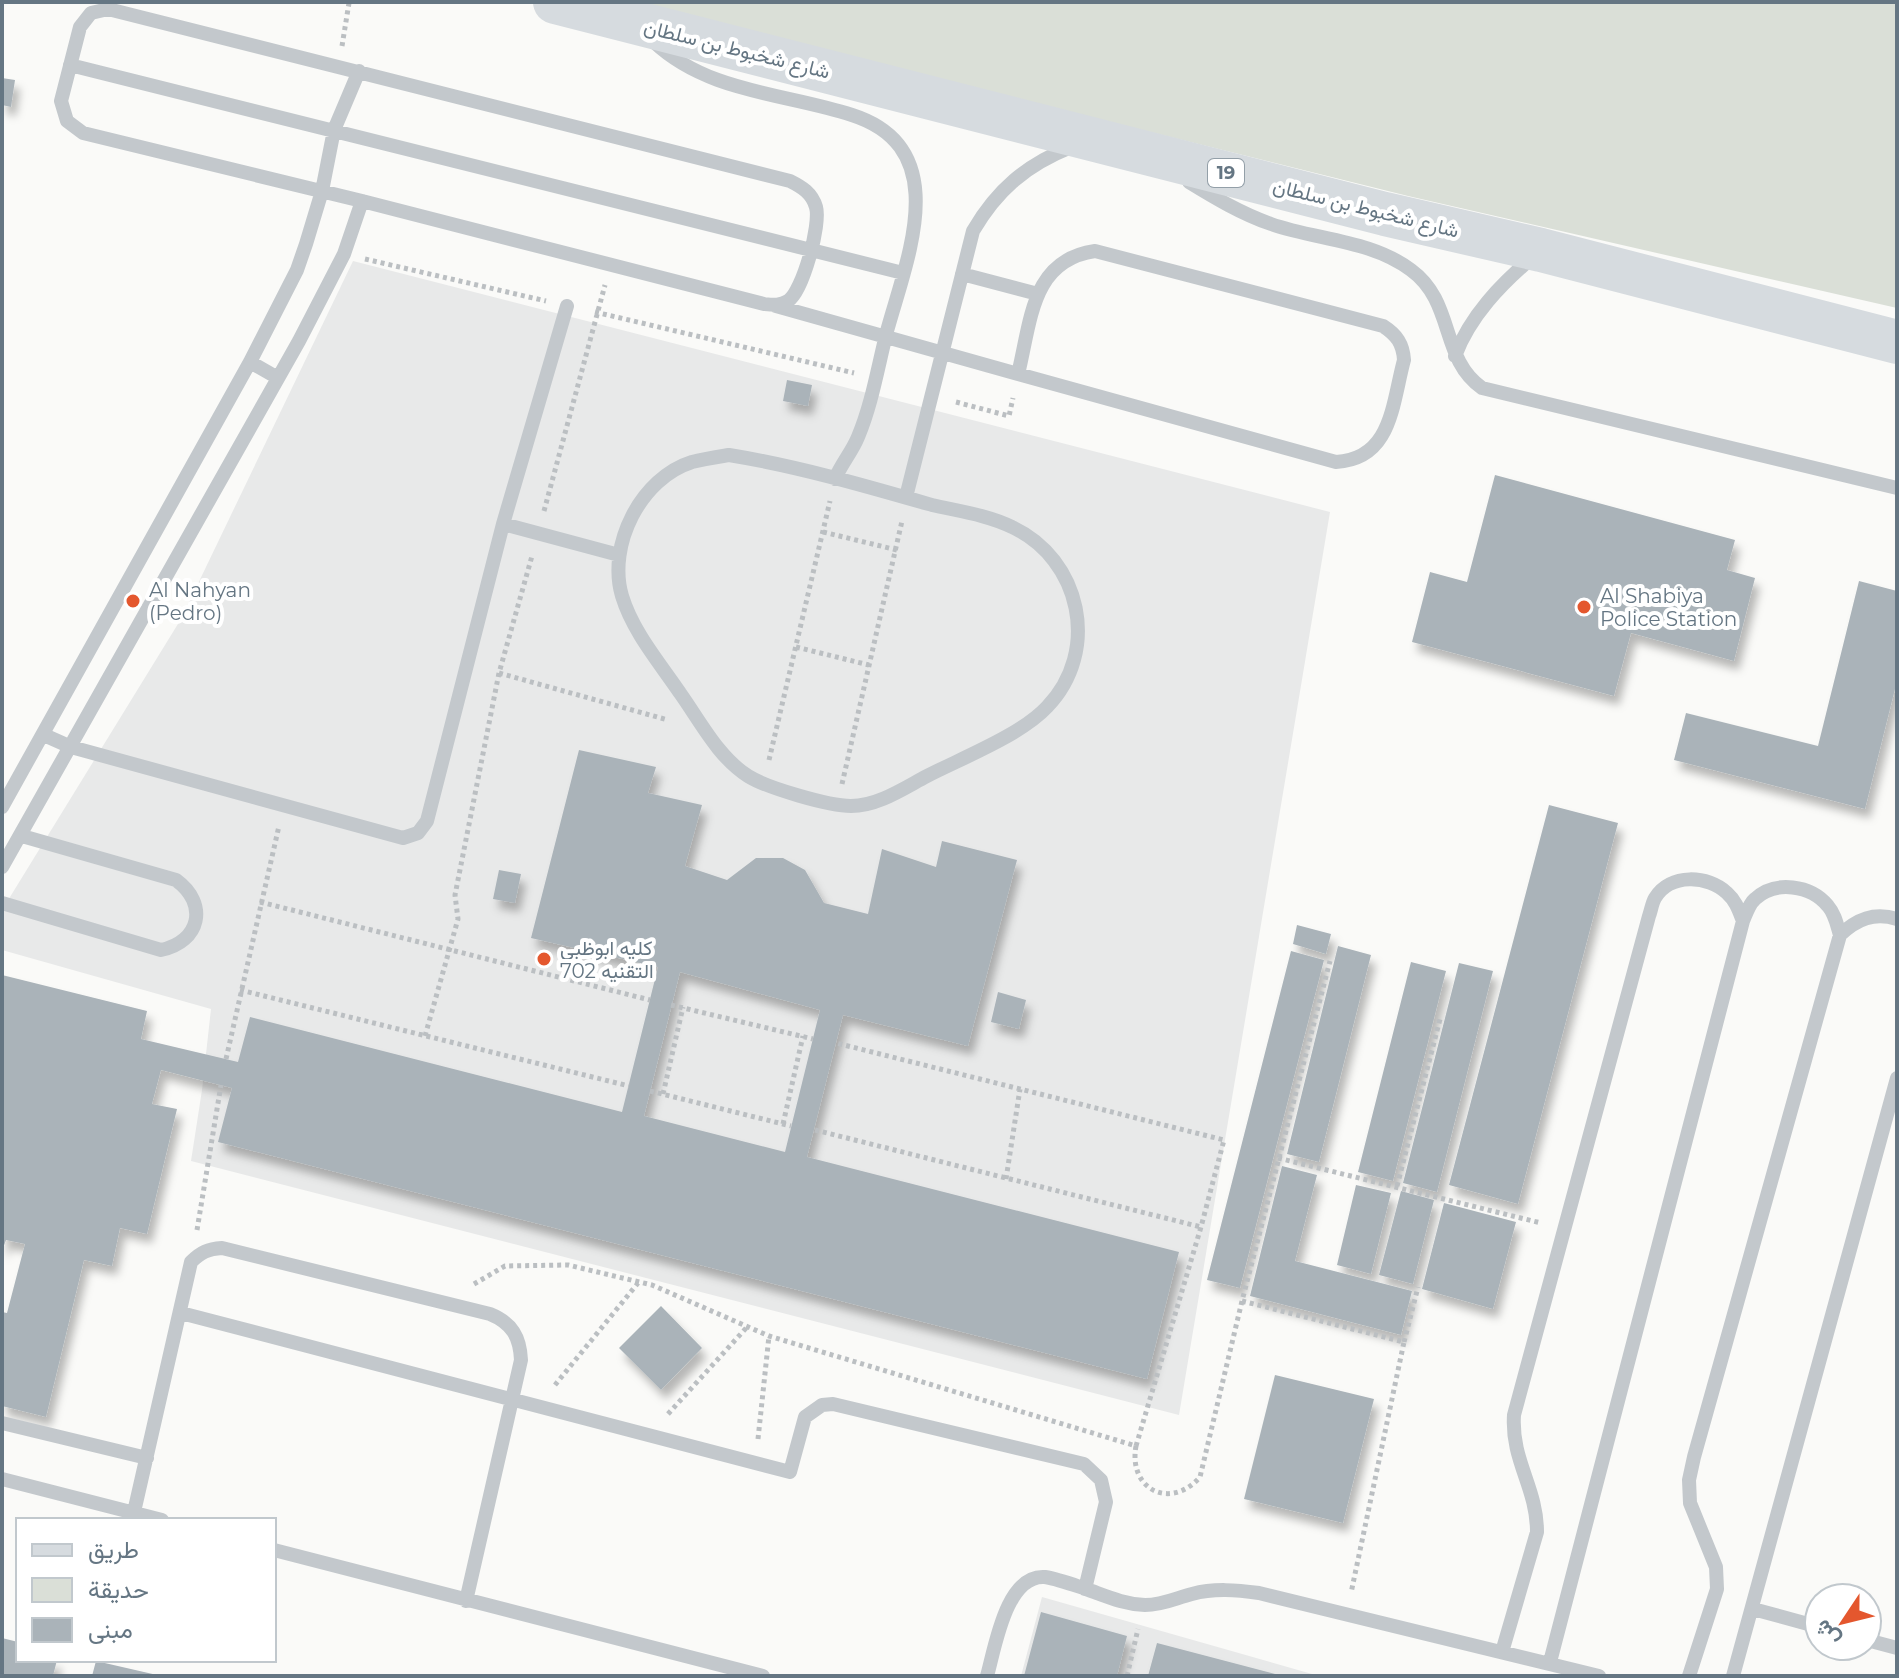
<svg xmlns="http://www.w3.org/2000/svg" width="1899" height="1678" viewBox="0 0 1899 1678" font-family="Montserrat,Vazirmatn,sans-serif">
<style>
.built{fill:#e8e9e9}
.green{fill:#dadfd7}
.building{fill:#aab3b9;fill-rule:evenodd;filter:url(#shadow)}
.lines{fill:none;stroke-linecap:round;stroke-linejoin:round}
.path{stroke:#bbbfc2;stroke-width:5;stroke-dasharray:4 4;stroke-linecap:butt}
.lane{stroke:#c3c8cc;stroke-width:14}
.primary{stroke:#d6dbdf;stroke-width:44}
.poi-dot{fill:#e4572e;stroke:#fff;stroke-width:3}
.labels{text-anchor:middle;stroke-width:8;stroke-linejoin:round;paint-order:stroke}
.shield{fill:#fff;stroke:#939fa8;stroke-width:2}
.shield-label{font-size:18px;font-weight:bold;fill:#657683}
.street-label{font-size:20px;fill:#657683;stroke:#fff}
.poi-label{font-size:20px;fill:#657683;stroke:#fff;text-anchor:start}
</style>
<defs>
<filter id="shadow"><feDropShadow dx="5" dy="9" stdDeviation="4" flood-color="#0004"/></filter>
</defs>
<rect width="100%" height="100%" fill="#fafaf8"/>
<path class="built" d="M353 261 1330 512 1179 1415 191 1161 202 1090 211 1009 2 950V910L181 619Z
M1042 1597 1319 1676H1021Z"/>
<path class="green" d="M626 2H1897V308L1408 196Z"/>
<path class="building" d="M2 78 15 80 11 107 2 105Z
M787 380 812 385 808 406 783 401Z
M1495 475 1735 540 1727 570 1755 578 1734 661 1631 633 1614 696 1412 642 1430 572 1467 582Z
M1859 581 1897 591V681L1865 809 1674 760 1686 713 1818 746Z
M579 750 656 767 648 793 702 805 685 866 727 880 756 858H783L805 870 824 903 868 914 882 849 936 867 942 841 1017 860 968 1046 843 1015 807 1157 1179 1252 1147 1379 218 1142 232 1088 161 1070 152 1104 177 1109 147 1234 120 1228 112 1266 84 1260 46 1417 2 1406V1312L7 1313 25 1244 6 1240 2 1251V975L147 1011 141 1039 238 1062 250 1017 622 1112 658 967 531 938ZM680 972 820 1010 785 1152 644 1116Z
M1549 805 1618 823 1518 1204 1449 1185Z
M499 870 521 874 515 903 493 899Z
M1297 925 1331 934 1326 954 1293 944Z
M1338 946 1371 955 1319 1162 1287 1154Z
M1291 951 1324 960 1240 1288 1207 1280Z
M1411 962 1446 971 1393 1181 1358 1172Z
M1459 963 1493 971 1437 1192 1403 1183Z
M998 992 1026 1000 1019 1029 991 1022Z
M1282 1166 1317 1175 1295 1261 1412 1291 1401 1335 1250 1296Z
M1356 1185 1391 1193 1371 1274 1337 1265Z
M1401 1191 1434 1200 1413 1284 1379 1275Z
M1444 1203 1516 1222 1493 1309 1422 1289Z
M661 1306 702 1348 661 1390 619 1348Z
M1275 1375 1374 1399 1343 1523 1244 1499Z
M1041 1612 1127 1636 1117 1676H1024Z
M2 1638 18 1642V1660H57L53 1676H2Z
M1157 1643 1279 1675V1676H1148Z
M96 1661 157 1675V1676H92Z"/>
<g class="lines">
<path class="path" d="M342 46 349 3 345 2
M365 259 546 301
M595 312 854 373
M956 402 1009 416 1013 398
M544 511 605 285
M823 532 897 550
M796 647 869 665
M499 673 668 720
M769 760 830 501
M842 784 902 521
M260 902 650 1000
M240 990 629 1086
M671 1005 813 1039
M425 1036 458 919 455 895 499 673 532 556
M226 1059 279 826
M650 1091 791 1126
M663 1094 683 1007
M783 1124 803 1036
M815 1130 1201 1227
M1278 1158 1541 1223
M1006 1179 1020 1089
M1397 1186 1440 1019
M197 1230 221 1085
M474 1284 505 1266 568 1265 652 1285 769 1336 1136 1446 1201 1227 1224 1140 836 1043
M1242 1301 1404 1342 1351 1593
M1404 1342 1418 1287
M555 1385 638 1283
M668 1414 748 1326
M758 1439 769 1336
M1136 1446C1128 1489 1170 1511 1200 1477L1242 1301 1330 961
M1127 1676 1138 1629"/>
<path class="lane" d="M108 9 790 181C802 187 812 193 816 207 821 224 803 291 788 301 780 306 773 305 764 304L362 201 83 133 67 121 61 101 80 27 91 13Z
M654 42C708 93 785 93 852 115 955 148 907 258 887 331 878 366 872 404 858 437 852 452 841 464 835 479
M70 65 903 273
M1189 182C1215 198 1242 214 1271 224 1317 240 1371 240 1411 270 1455 302 1440 359 1482 388L1897 488
M1095 251 1383 326C1397 335 1403 344 1404 360 1392 404 1392 459 1336 462L1018 374C1031 322 1031 260 1095 251Z
M962 274 1038 294
M776 306 1018 374
M1455 356C1470 316 1501 284 1533 257
M250 362 278 378
M729 455C797 466 866 486 932 505 958 511 988 515 1012 527 1081 559 1101 651 1047 707 1021 735 962 758 927 776 904 788 878 806 851 806 829 806 767 788 748 776 718 757 700 721 680 693 659 662 633 632 622 596 607 545 641 478 692 462 704 459 717 457 729 455Z
M906 497 973 231C997 190 1026 165 1071 147
M503 524 619 555
M44 735 71 747 403 838 418 833 427 821 503 524 567 306
M2 807 250 362 297 270 306 244 322 191 334 130 359 71
M2 867 299 341 344 254 362 201
M2 903 161 950C200 942 209 904 176 880L22 836
M181 1313 790 1472 805 1417 822 1405 833 1404 1084 1464 1101 1480 1106 1502 1085 1589
M2 1423 147 1458
M2 1479 162 1520
M134 1512 191 1262C201 1252 208 1249 222 1248L490 1314C512 1323 520 1337 521 1360L466 1601
M274 1550 763 1676
M1753 1609 1819 1627
M1867 1640 1897 1648
M1502 1652 1537 1532C1537 1487 1511 1461 1514 1415L1649 916C1651 911 1652 903 1655 898 1670 873 1708 875 1727 893 1736 901 1739 911 1743 921
M1550 1662 1743 921C1746 914 1749 904 1755 899 1775 880 1811 885 1828 906 1835 914 1837 925 1840 935
M987 1676C995 1648 1006 1574 1045 1577 1058 1579 1074 1585 1086 1589 1106 1596 1123 1604 1145 1605 1163 1605 1176 1598 1192 1594 1214 1588 1237 1590 1259 1593L1599 1676
M1689 1676 1717 1589 1716 1567 1690 1503 1689 1480 1694 1457 1840 935C1857 919 1874 912 1897 919
M1733 1676 1897 1078"/>
<path class="primary" d="M555 2 1385 214 1541 250 1897 342"/>
</g>
<g class="poi-dot">
<circle cx="133" cy="601" r="8"/>
<circle cx="1584" cy="607" r="8"/>
<circle cx="544" cy="959" r="8"/>
</g>
<g class="labels">
<rect class="shield" x="1208" y="159" width="36" height="28" rx="6"/>
<g class="shield-label">
<text x="1226" y="179">19</text>
</g>
<g class="street-label">
<text transform="translate(737 49) rotate(14)" y="7">شارع شخبوط بن سلطان</text>
<text transform="translate(1366 208) rotate(14)" y="7">شارع شخبوط بن سلطان</text>
</g>
<g class="poi-label">
<text x="149" y="597">Al Nahyan<tspan x="149" dy="23">(Pedro)</tspan></text>
<text x="1600" y="603">Al Shabiya<tspan x="1600" dy="23">Police Station</tspan></text>
<text x="560" y="955">كليه ابوظبي<tspan x="560" dy="23">التقنيه 702</tspan></text>
</g>
</g>
<rect width="1899" height="1678" fill="none" stroke="#657683" stroke-width="8"/>
<rect x="16" y="1518" width="260" height="144" fill="#ffffff" stroke="#c1c8cd" stroke-width="2"/>
<rect x="32" y="1544" width="40" height="12" fill="#d6dbdf" stroke="#c1c8cd" stroke-width="2"/>
<text x="88" y="1558" font-size="24" fill="#657683">طريق</text>
<rect x="32" y="1578" width="40" height="24" fill="#dadfd7" stroke="#c1c8cd" stroke-width="2"/>
<text x="88" y="1598" font-size="24" fill="#657683">حديقة</text>
<rect x="32" y="1618" width="40" height="24" fill="#aab3b9" stroke="#c1c8cd" stroke-width="2"/>
<text x="88" y="1638" font-size="24" fill="#657683">مبنى</text>
<g transform="translate(1843 1622) rotate(235)"><circle r="38" fill="#ffffff" stroke="#c1c8cd" stroke-width="2"/>
<path d="M0-6L14 30L0 20L-14 30Z" fill="#e4572e"/>
<text y="-12" font-size="22" font-weight="bold" text-anchor="middle" fill="#657683">ش</text>
</g>
</svg>
